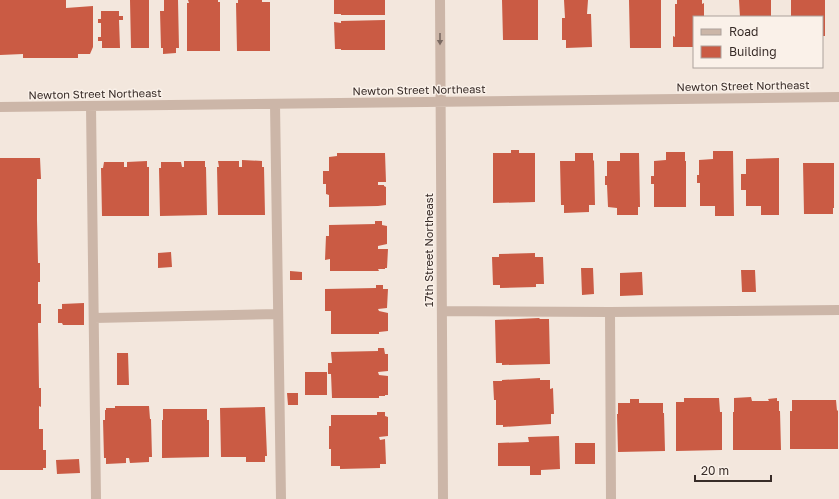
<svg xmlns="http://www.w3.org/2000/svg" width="839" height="499" viewBox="0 0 839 499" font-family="'Golos Text',sans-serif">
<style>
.building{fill:#ca5b44}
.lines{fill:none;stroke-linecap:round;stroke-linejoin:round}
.minor{stroke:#ccb6a8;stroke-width:10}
.oneway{fill:#7b6a62}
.labels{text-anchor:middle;stroke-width:3;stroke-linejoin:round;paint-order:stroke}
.street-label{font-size:11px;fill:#382c28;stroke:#faf1e9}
</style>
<rect width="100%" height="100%" fill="#f3e7dd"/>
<path class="building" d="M0 0H66V8L93 6V47L90 54H78V58H23V54L0 55Z
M130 0H149V48H131Z
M164 0H178L179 48H176V53L163 54V48H161L160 11H164Z
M188 0H218V2H220V51H187V3H189Z
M238 0H262V2H270V51H237L236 3H238Z
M334 0H385V15H341V14H334Z
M502 0H538V40H503Z
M564 0H588L587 14H591L592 47 566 48V40H562V18H565Z
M629 0H661V48H630Z
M677 0H702V4L704 3V17H694V47H673V36L675 37V4H677Z
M739 0H771V17H740Z
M791 0H825V36H822V17H791Z
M101 11H119V16H123V20H119L120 48H102V41H98V37H101V23H98V19H101Z
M385 20V50H341V49H335L334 22 341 23V21Z
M511 150H519V153H535V202L493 203V153H511Z
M713 151H733L734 216H715V206H700V183H697V175H699V160L713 159Z
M666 152H685V161H686V207H654V184H651V176H654V161L666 160Z
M337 153H385L386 182H378V185H384V186L386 187V205L378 206 329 207V195L326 194V184H323V171H329V157L337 156Z
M575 153H593V161L594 160 595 205H589V212L564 213V205H561L560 161H575Z
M620 153H639L640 207H638V215H617V208L608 207 607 185H605V176H607V161H620Z
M0 158H40L41 179H37V220L38 263H40V282H38V304H41V323H38V325L39 388H41V407L39 406V429H43V450H46V468H43V470H0Z
M779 158V215H761V206H746V190H741V174H746V159Z
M242 160 262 161V167H264L265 215H218L217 167H219L218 161H239V167H242Z
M147 161V167H149V216H102L101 168H103L104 162H124V167H127V162Z
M184 161H205V167H206L207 215 160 216 159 168H161V162H181L182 167H184Z
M803 163H834V208H833V214H804Z
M375 221H382V225L387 226V244L378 246V249H388L387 268H385V269H378L379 271H330V259L325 260 326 236H329V225L375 224Z
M171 252 172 267 158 268V253Z
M535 253V257H543L544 284H536V287L500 288V285H493L492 257H499V254Z
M581 268H593L594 294 582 295Z
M741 270H755L756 292H742Z
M290 271 302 272V280H290Z
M642 272 643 295 620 296V273Z
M376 285H383V289H388L387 308 378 309 379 311 388 313V331L379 332V334H331V311H325V289L376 288Z
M84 303V325H63L62 323H58V309H62V304Z
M539 318 540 319H549L550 364 502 365V363H496L495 320Z
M378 348H384L385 354H388V371L378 372 379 375 388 376V395H385V396H379V398H332L331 374H328V363H332L331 352 378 351Z
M117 353H128L129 385H117Z
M305 372H327V395H305Z
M540 378V380H550V389L553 388 554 414H551V424L503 427V425H496V400H494L493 381H502V380Z
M287 393H298V405H288Z
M751 397 752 401H769L768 399 777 398V401H779V411H780L781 450H733V412H734V398Z
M684 398H719L720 412H722V450L676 451V402H684Z
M630 399H639V403H663V413H664L665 451 618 452 617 414H618V403H630Z
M792 400H836L837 411 838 410V449H790V411H792Z
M115 406H149L150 419H151L152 457H149V462L130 463 129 458H126V463L106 464V458H104L103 420H105V410H106V408H115Z
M265 407 267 456H265V462H246V457H221L220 408Z
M163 409H207V420H209V457L162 458V420H163Z
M377 412H385V416L388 417V436L379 437 380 440 385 439 386 464H380V468L340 469V466H331V449H329V426H331V415H377Z
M559 436 560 469 541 470V475H530V466H498V443L529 442 528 437Z
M575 443H595V464H575Z
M79 459 80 473 57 474 56 460Z"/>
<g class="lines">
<path class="minor" d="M440 0 443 499
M275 104 281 499
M91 106 96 499
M0 107 839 97
M442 311 610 312 839 310
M610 312 611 499
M94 318 278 314"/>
</g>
<defs><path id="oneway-solid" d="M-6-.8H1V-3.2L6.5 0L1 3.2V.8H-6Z"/></defs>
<use class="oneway" href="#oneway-solid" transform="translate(440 39) rotate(90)"/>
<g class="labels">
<g class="street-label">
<text transform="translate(743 86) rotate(-1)" y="4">Newton Street Northeast</text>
<text transform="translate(419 90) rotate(-1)" y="4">Newton Street Northeast</text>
<text transform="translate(95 94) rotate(-1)" y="4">Newton Street Northeast</text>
<text transform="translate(429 250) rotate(-90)" y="4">17th Street Northeast</text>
</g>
</g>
<rect x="693" y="16" width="130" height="52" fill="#faf1e9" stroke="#aca29c"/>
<rect x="701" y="29" width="20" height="6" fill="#ccb6a8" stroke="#aca29c"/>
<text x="729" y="36" font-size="12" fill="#382c28">Road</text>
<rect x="701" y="46" width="20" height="12" fill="#ca5b44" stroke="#aca29c"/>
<text x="729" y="56" font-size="12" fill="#382c28">Building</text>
<path d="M695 475v6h76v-6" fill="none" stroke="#382c28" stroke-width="2"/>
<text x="701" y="475" font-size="12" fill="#382c28" stroke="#faf1e9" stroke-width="3" paint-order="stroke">20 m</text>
</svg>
